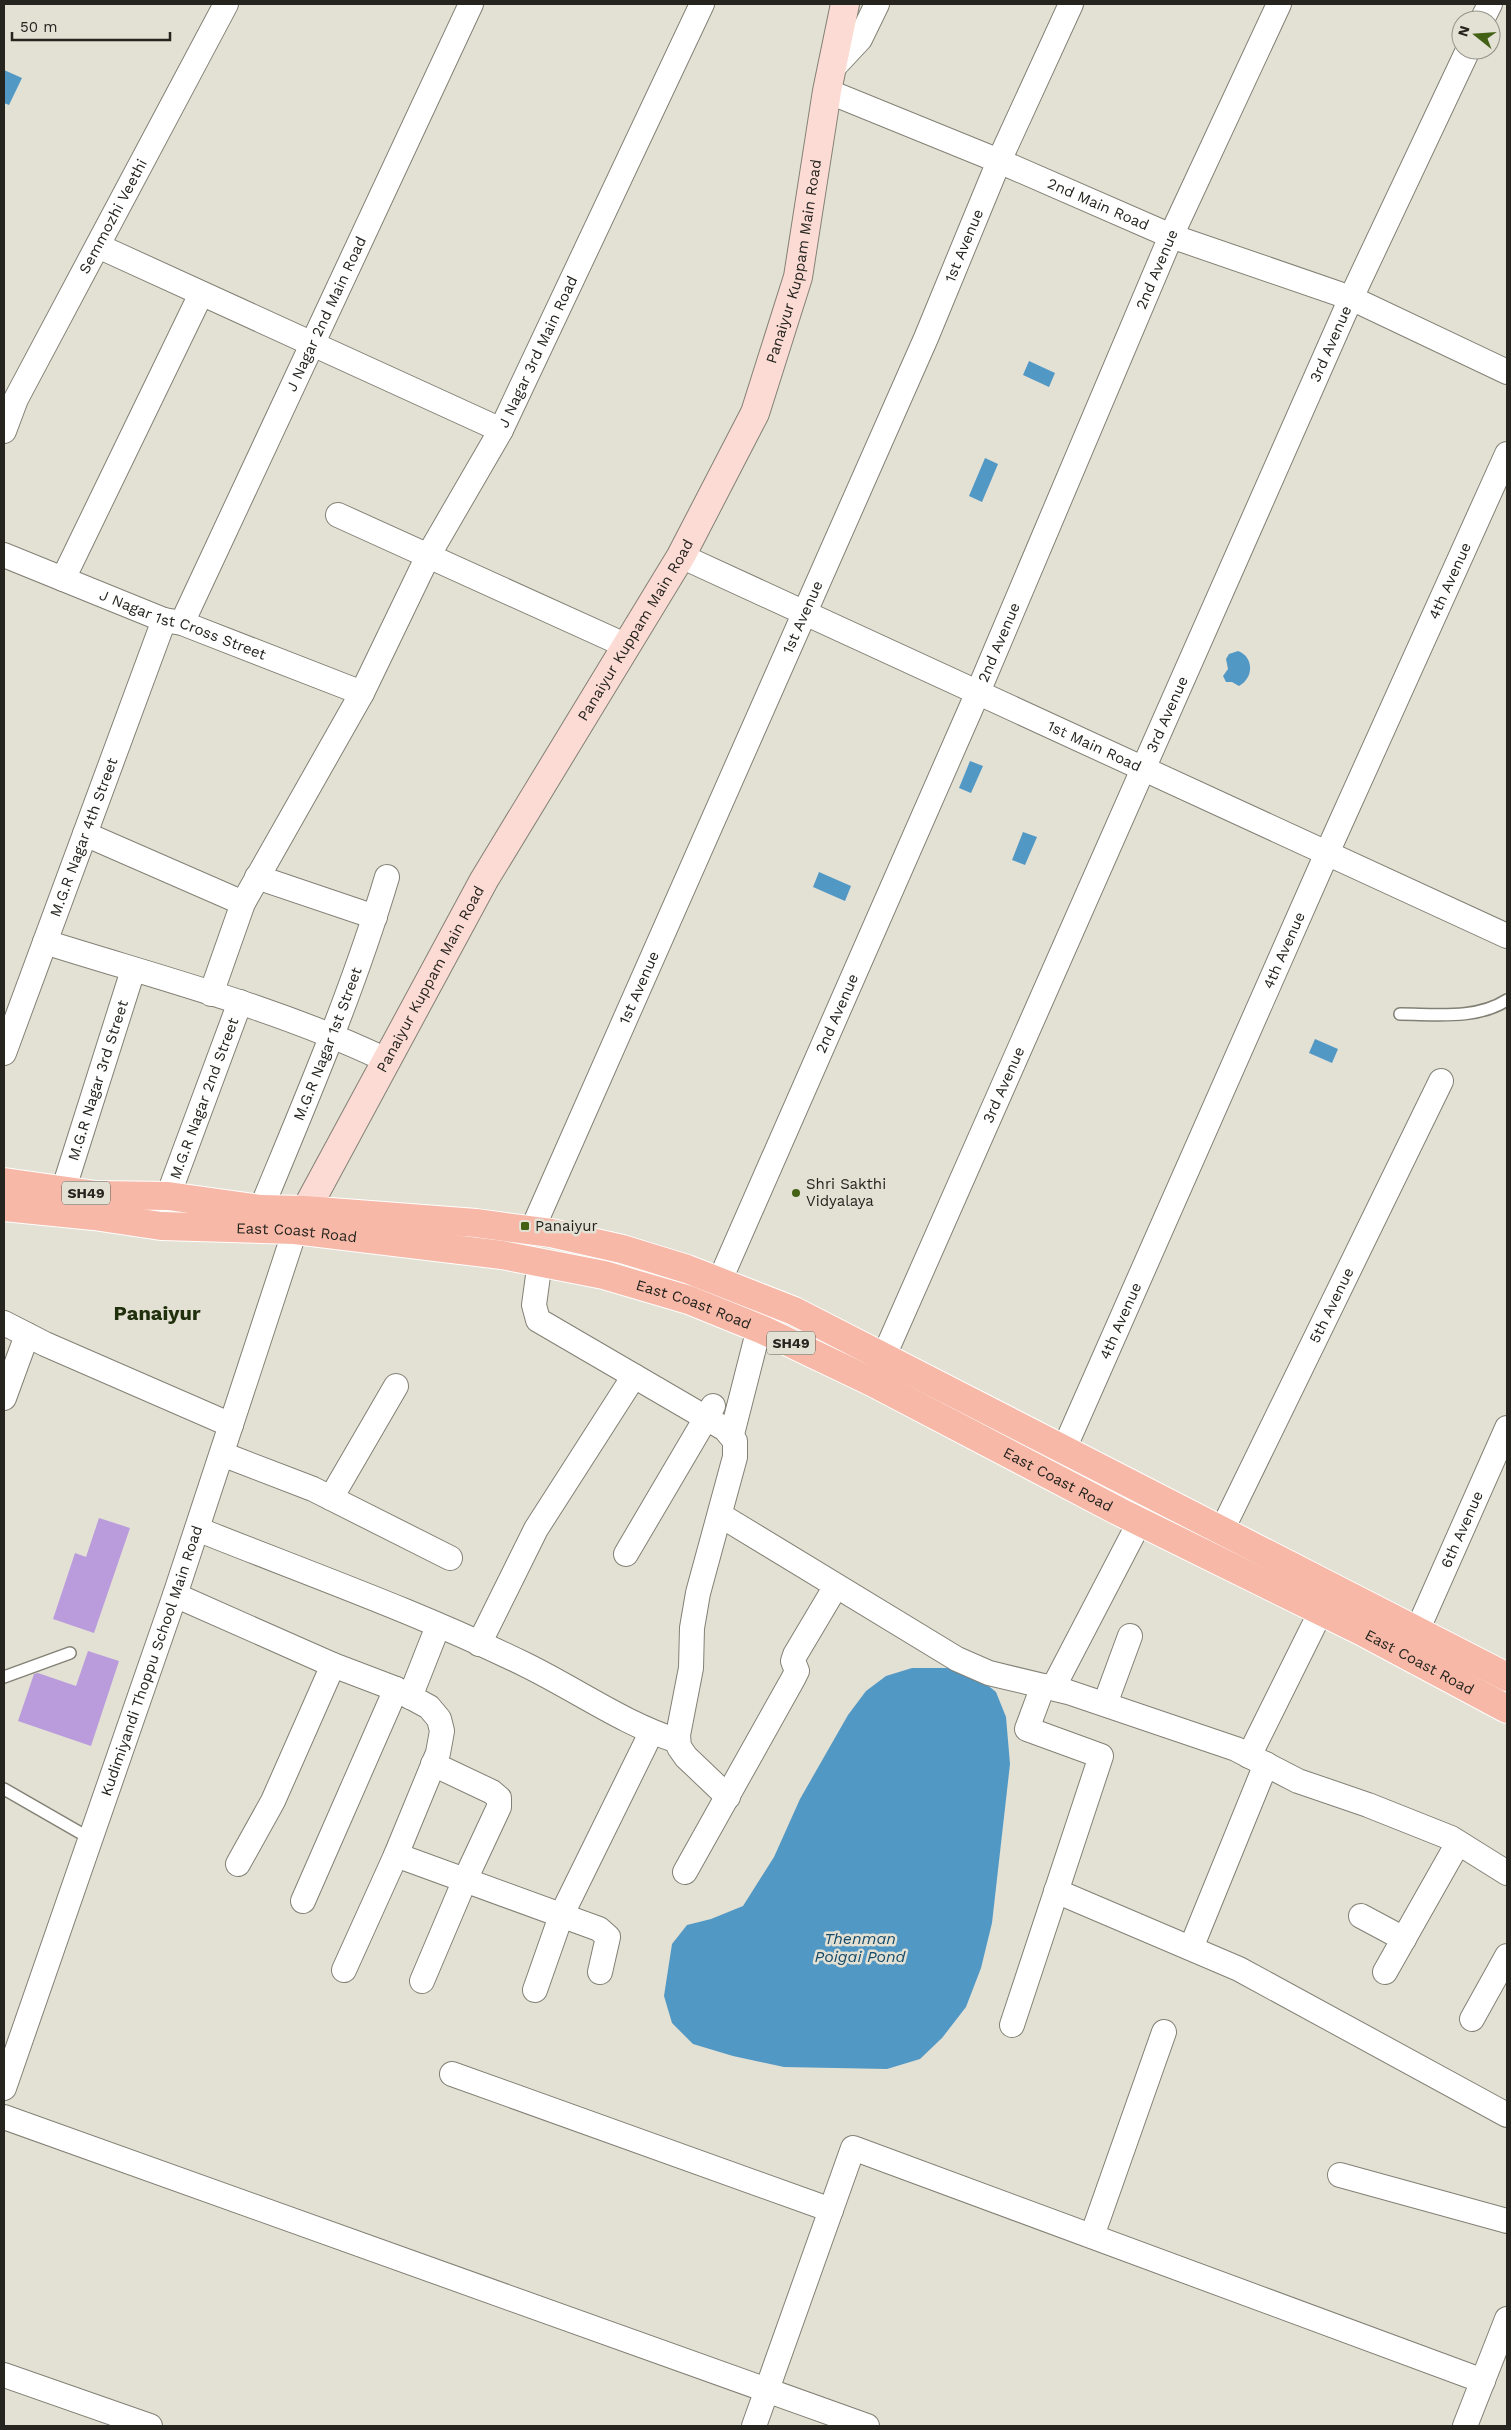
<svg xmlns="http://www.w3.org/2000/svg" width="1511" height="2430" viewBox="0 0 1511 2430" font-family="'Work Sans',sans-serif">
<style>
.water{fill:#5298c5}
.building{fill:#ba9cdd}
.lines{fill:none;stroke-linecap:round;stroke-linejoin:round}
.lane-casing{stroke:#838075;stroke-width:14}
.street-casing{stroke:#838075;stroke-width:26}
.secondary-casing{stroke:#838075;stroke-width:30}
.primary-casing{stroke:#fff;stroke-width:30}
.lane{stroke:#fff;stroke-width:11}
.street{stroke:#fff;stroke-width:24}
.secondary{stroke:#fbdbd3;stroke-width:28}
.primary{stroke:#f7b8a7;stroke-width:28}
.poi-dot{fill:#436114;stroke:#e3e0d4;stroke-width:2}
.labels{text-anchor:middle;stroke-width:5;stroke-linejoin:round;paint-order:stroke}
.shield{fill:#e3e0d4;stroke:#5e5c55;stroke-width:1}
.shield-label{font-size:14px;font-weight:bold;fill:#25241f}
.street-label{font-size:15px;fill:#25241f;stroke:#e3e0d4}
.poi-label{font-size:15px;fill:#25241f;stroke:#e3e0d4;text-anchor:start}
.water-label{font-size:16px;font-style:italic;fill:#124969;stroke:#e3e0d4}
.district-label{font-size:20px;font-weight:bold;fill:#202f0c;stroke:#e3e0d4}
</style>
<rect width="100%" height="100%" fill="#e3e0d4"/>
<path class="water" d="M4 70 22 78 9 105 4 103Z
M1029 361 1055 373 1049 387 1023 375Z
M985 458 998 464 982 502 969 496Z
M1238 651C1254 657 1254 678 1239 686L1232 682H1226L1223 676 1228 669 1226 659 1229 654Z
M970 761 983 766 971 793 959 788Z
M1023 832 1037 837 1025 865 1012 860Z
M819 872 851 886 845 901 813 887Z
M1315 1039 1338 1049 1332 1063 1309 1053Z
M912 1668H948L975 1675 996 1692 1006 1717 1010 1764 992 1923 981 1968 966 2007 942 2038 920 2059 887 2069 784 2067 733 2056 693 2044 672 2023 664 1996 672 1944 687 1925 711 1919 743 1906 774 1857 800 1799 848 1715 866 1691 886 1676Z"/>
<path class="building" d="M99 1518 130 1528 94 1633 53 1619 75 1553 86 1557Z
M88 1651 119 1661 91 1746 18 1721 34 1674 38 1673 76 1686Z"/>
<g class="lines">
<defs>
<path id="lane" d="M1400 1014C1435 1014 1476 1020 1507 1000
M4 1677 70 1653
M4 1789 91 1839"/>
<g id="street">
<path d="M1482 20 1490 4"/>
<path d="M833 68 860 39 877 4"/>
<path id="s1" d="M827 91 999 161 1171 236 1351 298 1507 372"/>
<path d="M98 246 501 430"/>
<path id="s2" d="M4 431 16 399 226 4"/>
<path d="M338 515 627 646"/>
<path id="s3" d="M4 555 164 620 182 623 362 693"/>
<path id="s4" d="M681 556 1507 936"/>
<path d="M63 579 201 294"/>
<path id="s5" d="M182 623 471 4"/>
<path d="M85 834 243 903"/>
<path d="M257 877 375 917"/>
<path d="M45 942C159 978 278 1008 386 1060"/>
<path id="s6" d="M211 994 243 903 362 693 428 556 501 430 702 4"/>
<path id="s7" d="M4 1053 164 620"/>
<path id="s8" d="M63 1191 133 970"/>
<path id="s9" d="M168 1196 240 1002"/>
<path id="s10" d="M261 1209C306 1100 353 991 387 877"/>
<path id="s11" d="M532 1230 926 338 999 161 1071 4"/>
<path d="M540 1261 534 1305 538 1320 725 1429 735 1441V1457L698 1593 692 1628 691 1668 678 1735 679 1747 686 1757 728 1797"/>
<path id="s12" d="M720 1280 978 692 1171 236 1279 4"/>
<path d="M4 1323 45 1344 231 1425"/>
<path id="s13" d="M876 1374 1351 298 1468 50"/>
<path d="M4 1398 27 1335"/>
<path d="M732 1434 759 1328"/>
<path id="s14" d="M1064 1449 1327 853 1507 454"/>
<path d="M222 1454 313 1489 450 1558"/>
<path d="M331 1498 396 1386"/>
<path d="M720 1515 957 1659 989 1673 1068 1692 1236 1749 1298 1781 1368 1805 1451 1838 1507 1873"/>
<path d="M197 1529C307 1573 420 1613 526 1665 577 1690 624 1724 678 1741"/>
<path id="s15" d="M1222 1530 1441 1081"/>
<path d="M626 1554 713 1406"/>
<path d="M175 1595 333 1665 396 1689 429 1707 439 1719 442 1731 438 1753 396 1855 344 1970"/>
<path id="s16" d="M1417 1631 1507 1428"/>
<path d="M479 1644 536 1529 634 1376"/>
<path d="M1053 1688 1140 1521"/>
<path d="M410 1697 438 1626"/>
<path d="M1105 1704 1130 1636"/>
<path d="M1249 1756 1321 1611"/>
<path d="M396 1855 599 1929 608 1937 600 1972"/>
<path d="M238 1864 273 1801 333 1665"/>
<path d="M685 1872 793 1679 797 1671 793 1661 795 1655 836 1586"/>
<path d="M1056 1891 1239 1969 1507 2115"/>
<path d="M303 1901 396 1689"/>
<path d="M1361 1916 1404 1939"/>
<path d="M1191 1948 1266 1764"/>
<path d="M1385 1972 1458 1843"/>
<path d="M422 1981 464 1882 499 1807V1798L492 1792 433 1764"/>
<path d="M535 1990 561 1916 651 1733"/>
<path d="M1472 2019 1507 1956"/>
<path d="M1012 2025 1101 1756 1027 1729 1043 1686"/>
<path d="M452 2074 831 2210"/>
<path id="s17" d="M4 2088 175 1595 295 1230"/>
<path d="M4 2117 867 2426"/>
<path d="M1340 2175 1507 2221"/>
<path d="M1092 2236 1164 2032"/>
<path d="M4 2375 150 2426"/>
<path d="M754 2426 853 2148 1483 2381"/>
<path d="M1465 2426 1507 2319"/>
</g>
<g id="secondary">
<path id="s18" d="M295 1230 484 880 681 556 755 413 798 277 827 91 845 4"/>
</g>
<g id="primary">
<path d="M4 1182 96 1195 168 1196 261 1209 304 1210 476 1223 551 1233 622 1249 687 1269 794 1311 1507 1677"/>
<path id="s19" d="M4 1207 94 1216 161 1226 295 1230 502 1255 604 1275 689 1300 763 1330 872 1382 1118 1511 1361 1631 1507 1709"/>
</g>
</defs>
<use href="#lane" class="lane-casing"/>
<use href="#street" class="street-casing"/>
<use href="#secondary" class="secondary-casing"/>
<use href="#primary" class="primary-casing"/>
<use href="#lane" class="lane"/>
<use href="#street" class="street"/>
<use href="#secondary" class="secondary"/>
<use href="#primary" class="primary"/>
</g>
<g class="poi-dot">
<circle cx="796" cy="1193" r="5"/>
<rect x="520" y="1221" width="10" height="10" rx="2.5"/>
</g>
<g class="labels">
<g class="shield">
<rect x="62" y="1181.5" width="48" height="23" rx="4"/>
<rect x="767" y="1331.5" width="48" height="23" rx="4"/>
</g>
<g class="shield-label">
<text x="86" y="1198">SH49</text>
<text x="791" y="1348">SH49</text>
</g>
<g class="street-label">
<text dy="5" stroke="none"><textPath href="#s1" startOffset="294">2nd Main Road</textPath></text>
<text dy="5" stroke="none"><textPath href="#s2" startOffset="241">Semmozhi Veethi</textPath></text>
<text dy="5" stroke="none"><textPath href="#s11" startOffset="1075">1st Avenue</textPath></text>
<text dy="5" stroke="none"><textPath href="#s18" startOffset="1095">Panaiyur Kuppam Main Road</textPath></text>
<text dy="5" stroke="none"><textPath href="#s12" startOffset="1101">2nd Avenue</textPath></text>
<text dy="5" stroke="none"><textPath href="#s5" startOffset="341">J Nagar 2nd Main Road</textPath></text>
<text dy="5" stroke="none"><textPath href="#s13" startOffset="1126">3rd Avenue</textPath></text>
<text dy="5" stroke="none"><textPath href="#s6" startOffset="722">J Nagar 3rd Main Road</textPath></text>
<text dy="5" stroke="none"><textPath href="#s14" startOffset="950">4th Avenue</textPath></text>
<text dy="5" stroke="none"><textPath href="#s11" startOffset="670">1st Avenue</textPath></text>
<text dy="5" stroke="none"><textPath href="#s3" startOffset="192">J Nagar 1st Cross Street</textPath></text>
<text dy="5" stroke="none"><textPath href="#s18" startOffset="690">Panaiyur Kuppam Main Road</textPath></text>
<text dy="5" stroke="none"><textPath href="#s12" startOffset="696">2nd Avenue</textPath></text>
<text dy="5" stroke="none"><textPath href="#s13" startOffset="721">3rd Avenue</textPath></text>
<text dy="5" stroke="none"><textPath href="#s4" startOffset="455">1st Main Road</textPath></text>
<text dy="5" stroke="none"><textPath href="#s7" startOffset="230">M.G.R Nagar 4th Street</textPath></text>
<text dy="5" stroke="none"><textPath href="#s14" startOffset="545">4th Avenue</textPath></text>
<text dy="5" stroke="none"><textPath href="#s18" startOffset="285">Panaiyur Kuppam Main Road</textPath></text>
<text dy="5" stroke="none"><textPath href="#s11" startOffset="265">1st Avenue</textPath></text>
<text dy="5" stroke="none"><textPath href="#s12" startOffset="291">2nd Avenue</textPath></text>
<text dy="5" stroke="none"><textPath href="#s10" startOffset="178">M.G.R Nagar 1st Street</textPath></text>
<text dy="5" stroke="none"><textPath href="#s8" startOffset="116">M.G.R Nagar 3rd Street</textPath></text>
<text dy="5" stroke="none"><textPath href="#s13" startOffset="316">3rd Avenue</textPath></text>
<text dy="5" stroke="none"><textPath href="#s9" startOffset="104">M.G.R Nagar 2nd Street</textPath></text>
<text dy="5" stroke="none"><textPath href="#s19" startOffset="294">East Coast Road</textPath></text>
<text dy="5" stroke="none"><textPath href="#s19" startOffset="699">East Coast Road</textPath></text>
<text dy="5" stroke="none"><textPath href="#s15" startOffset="250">5th Avenue</textPath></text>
<text dy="5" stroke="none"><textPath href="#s14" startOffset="140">4th Avenue</textPath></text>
<text dy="5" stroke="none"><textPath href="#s19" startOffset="1104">East Coast Road</textPath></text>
<text dy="5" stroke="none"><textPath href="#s16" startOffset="111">6th Avenue</textPath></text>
<text dy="5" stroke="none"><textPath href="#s17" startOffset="452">Kudimiyandi Thoppu School Main Road</textPath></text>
<text dy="5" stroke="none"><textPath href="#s19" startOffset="1509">East Coast Road</textPath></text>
</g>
<g class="poi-label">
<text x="806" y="1189">Shri Sakthi<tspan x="806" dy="17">Vidyalaya</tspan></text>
<text x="535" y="1231">Panaiyur</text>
</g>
<g class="water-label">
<text x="860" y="1944">Thenman<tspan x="860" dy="18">Poigai Pond</tspan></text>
</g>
<g class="district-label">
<text x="157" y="1320">Panaiyur</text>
</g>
</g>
<rect width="1511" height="2430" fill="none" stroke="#25241f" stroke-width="10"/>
<g transform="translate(1476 35) rotate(287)"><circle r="24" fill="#e3e0d4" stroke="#97958c"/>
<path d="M0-4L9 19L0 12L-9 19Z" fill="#436114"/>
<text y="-8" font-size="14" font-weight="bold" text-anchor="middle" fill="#25241f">N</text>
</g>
<path d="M12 32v8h158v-8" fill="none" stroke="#25241f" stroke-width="2.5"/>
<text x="20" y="32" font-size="15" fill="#25241f" stroke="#e3e0d4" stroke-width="4" paint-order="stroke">50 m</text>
</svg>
